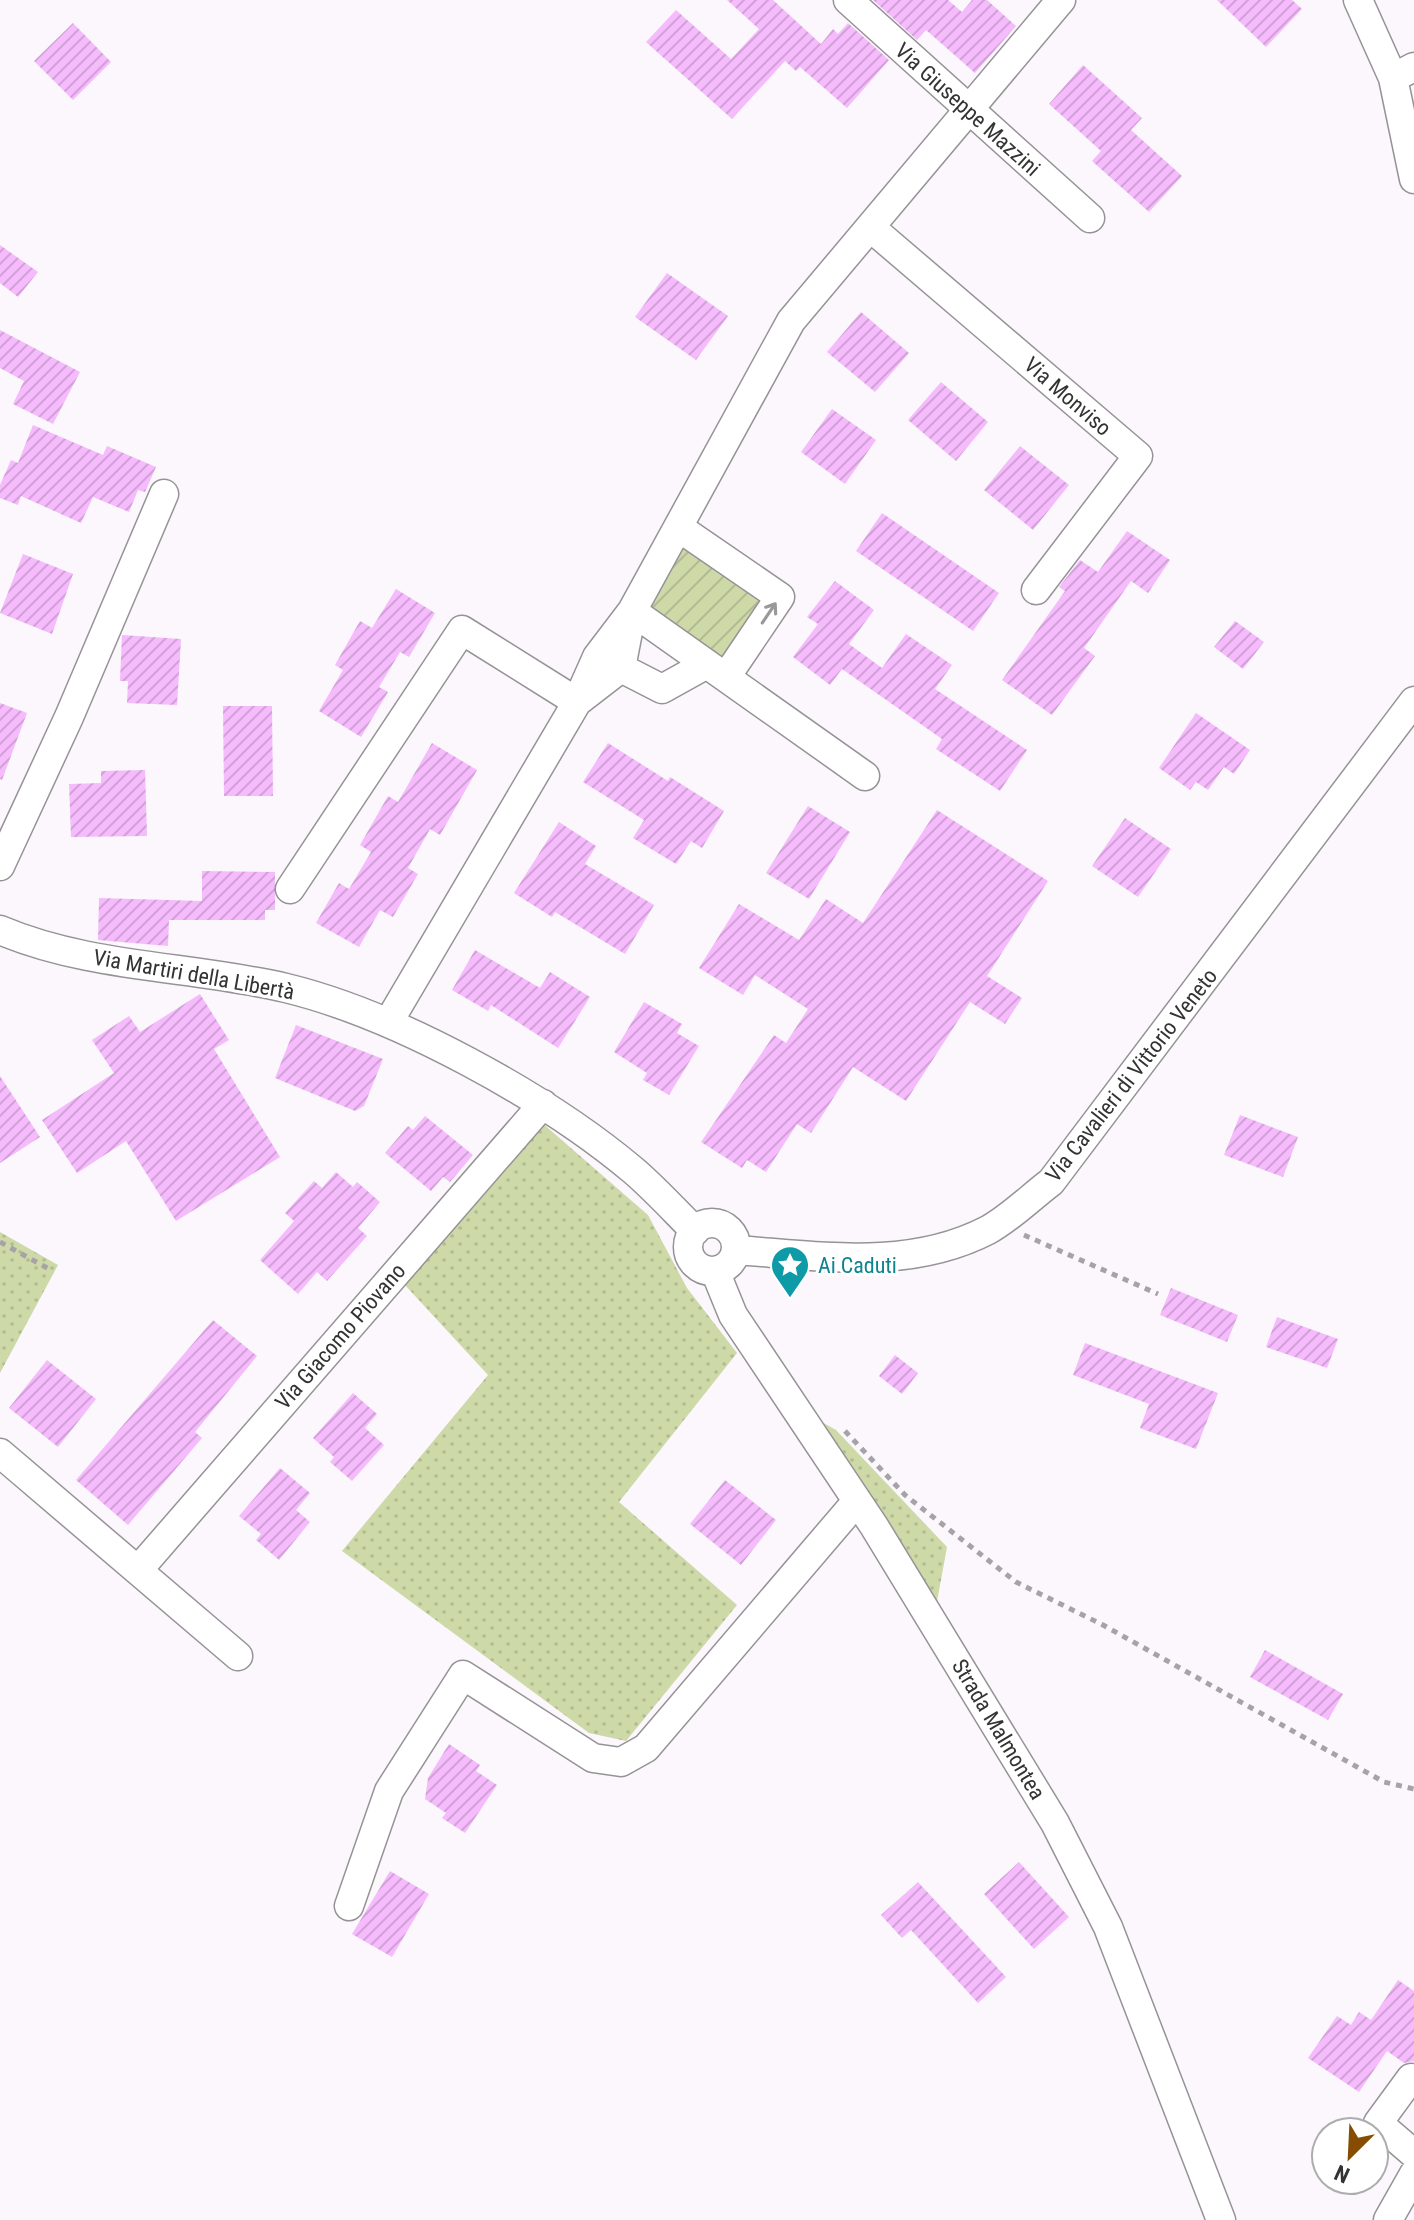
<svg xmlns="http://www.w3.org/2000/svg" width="1414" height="2220" viewBox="0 0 1414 2220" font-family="'Roboto Condensed',sans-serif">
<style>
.grass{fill:url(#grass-dots)}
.garden{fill:url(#garden-furrows)}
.building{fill:url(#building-hatch)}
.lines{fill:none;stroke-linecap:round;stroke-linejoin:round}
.minor-casing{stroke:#969397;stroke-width:31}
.path{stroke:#a6a3a7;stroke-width:5;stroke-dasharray:6 6;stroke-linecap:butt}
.minor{stroke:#fff;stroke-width:28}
.oneway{stroke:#9a999a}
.labels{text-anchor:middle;stroke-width:6;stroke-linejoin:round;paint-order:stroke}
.street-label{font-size:22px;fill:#343334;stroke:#fff}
.culture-label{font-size:22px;fill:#0d838f;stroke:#fff;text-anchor:start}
</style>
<defs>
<pattern id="grass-dots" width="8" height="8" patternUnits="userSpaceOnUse" patternTransform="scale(2)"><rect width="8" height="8" fill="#ced9a8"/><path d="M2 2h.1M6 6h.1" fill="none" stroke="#b2bb91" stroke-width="1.8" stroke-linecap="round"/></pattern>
<pattern id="garden-furrows" width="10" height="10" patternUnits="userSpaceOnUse" patternTransform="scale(2)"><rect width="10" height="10" fill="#ced9a8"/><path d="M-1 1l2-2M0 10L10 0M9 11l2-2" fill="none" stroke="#b2bb91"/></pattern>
<pattern id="building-hatch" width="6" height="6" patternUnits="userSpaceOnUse" patternTransform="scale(2)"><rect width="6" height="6" fill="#f5bbfc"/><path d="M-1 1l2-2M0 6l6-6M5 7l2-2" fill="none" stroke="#d3a1d9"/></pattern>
</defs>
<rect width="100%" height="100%" fill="#fbf7fc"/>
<path class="grass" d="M541 1122 648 1215 687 1288 737 1353 619 1502 737 1605 626 1741 589 1733 342 1551 488 1375 404 1284Z
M0 1232 58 1265 0 1373Z
M820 1421 836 1430 947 1547 936 1607Z"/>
<path class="garden" d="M678 527 780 597 726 677 632 611Z"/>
<path class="building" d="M727 0H773L821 44 833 29 838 34 848 23 889 60 847 108 800 67 796 71 785 61 732 119 646 42 676 10 731 59 759 29Z
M873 0H948L962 12 972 0H987L1016 26 975 73 926 30 917 40Z
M1217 0H1292L1302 9 1266 47Z
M73 23 111 62 73 100 34 61Z
M1083 65 1142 118 1131 130 1182 176 1149 212 1092 161 1101 151 1049 104Z
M0 245 38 272 18 297 0 283Z
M667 273 728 316 696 360 635 317Z
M861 312 909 353 875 392 827 352Z
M0 330 80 372 53 424 13 404 24 381 0 368Z
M941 382 988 422 956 461 908 420Z
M832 409 876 440 845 484 801 452Z
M33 425 103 455 107 446 156 467 145 492 138 490 129 512 93 497 81 523 21 496 18 505 0 498V485L11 460 18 463Z
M1020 446 1069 485 1033 530 984 490Z
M882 513 999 593 973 631 856 551Z
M1127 531 1170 560 1148 593 1131 581 1084 648 1095 656 1052 715 1002 680 1065 591 1059 587 1080 560 1098 572Z
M23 554 73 574 52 634 0 613Z
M835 581 874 610 849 644 882 668 906 634 952 665 935 689 1027 750 1000 791 936 749 942 739 842 669 830 685 793 657 818 624 807 617Z
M396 589 435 613 409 657 400 652 379 687 388 692 361 737 319 711 343 670 335 665 360 621 372 628Z
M1235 621 1264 642 1243 669 1214 647Z
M122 635 181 639 177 705 127 703 128 681H120Z
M0 703 27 713 2 780 0 779Z
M223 706H272L273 796H224Z
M1196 713 1250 750 1234 774 1224 767 1208 790 1196 782 1190 790 1159 768Z
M432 743 477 770 440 835 430 829 408 868 418 874 393 917 380 910 359 947 316 923 339 883 349 889 371 852 360 845 388 796 398 802Z
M608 743 668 781 670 777 724 811 702 848 691 841 676 864 633 838 644 820 583 782Z
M145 770 147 836 71 837 69 784 101 783V771Z
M808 806 850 832 809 899 766 873Z
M937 810 1048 881 987 976 1022 998 1005 1024 970 1002 906 1101 853 1067 811 1133 797 1124 766 1172 747 1160 742 1168 701 1142 774 1035 786 1043 808 1009 755 975 743 995 699 968 739 904 799 940 826 899 863 923Z
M1125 818 1171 849 1138 897 1092 866Z
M559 822 596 846 585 864 654 905 625 954 555 912 552 917 514 893Z
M202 871 275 872V910H265V920H169L168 946 98 940 99 898 202 901Z
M475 950 540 988 550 972 590 997 558 1048 491 1005 488 1011 452 990Z
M200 994 229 1040 214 1049 280 1157 176 1221 126 1141 77 1173 42 1120 114 1073 92 1040 129 1016 140 1032Z
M644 1002 682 1024 677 1033 699 1046 669 1095 643 1080 647 1073 614 1052Z
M296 1025 383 1059 364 1106 355 1111 275 1078Z
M0 1076 40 1137 0 1163Z
M1240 1115 1298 1137 1283 1177 1224 1155Z
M425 1116 473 1155 450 1182 443 1177 431 1191 385 1153 408 1126 413 1130Z
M336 1172 353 1187 357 1182 380 1202 358 1228 367 1236 327 1281 317 1272 298 1294 260 1260 294 1221 285 1213 314 1181 322 1188Z
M1171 1288 1238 1315 1227 1342 1160 1315Z
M1277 1317 1338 1339 1327 1368 1266 1347Z
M213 1320 257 1356 195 1432 202 1438 128 1525 76 1480Z
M1085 1343 1218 1393 1196 1449 1140 1428 1149 1404 1073 1375Z
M895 1355 918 1373 902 1394 879 1376Z
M47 1360 96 1399 58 1447 9 1408Z
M353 1393 377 1414 365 1428 384 1445 352 1481 330 1462 334 1457 313 1438Z
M280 1468 310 1493 296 1510 310 1522 279 1560 256 1540 261 1534 239 1516Z
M725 1480 776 1520 741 1565 690 1524Z
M1265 1650 1343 1694 1328 1720 1250 1677Z
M449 1744 480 1765 476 1771 497 1785 465 1833 442 1818 446 1813 425 1799 428 1778Z
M1019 1862 1069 1917 1034 1949 984 1894Z
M390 1871 429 1894 392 1957 352 1934Z
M918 1882 1006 1977 978 2003 911 1930 902 1938 881 1915Z
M1398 1980 1414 1991V2061L1404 2063 1387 2051 1359 2092 1308 2058 1337 2016 1351 2025 1359 2012 1371 2020Z"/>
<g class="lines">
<defs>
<path id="minor" d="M848 0 1090 218
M1358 0 1393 78 1414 179
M1393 78 1414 67
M870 227 1138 456 1036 590
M678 527 780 597 726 677
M632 611 865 776
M621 668 662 689 707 664
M577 702 621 668 631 616
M0 866 69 717 164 494
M290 889 462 630 577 702
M0 930C89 968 192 966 286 988 397 1015 546 1097 634 1171 655 1189 675 1211 695 1231
M388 1023 577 702 597 657 632 611 791 321 1061 0
M688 1247a24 24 0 1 1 48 0a24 24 0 1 1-48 0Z
M736 1250C820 1256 909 1271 988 1230 1010 1218 1031 1197 1051 1182L1414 701
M715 1271 733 1315 874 1526 1055 1823 1108 1927 1221 2220
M0 1453 238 1656
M139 1569 543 1104
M349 1906 389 1791 463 1675 593 1758 621 1762 646 1748 857 1501
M1411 2078 1378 2123 1414 2154
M1388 2220 1414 2174"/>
</defs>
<use href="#minor" class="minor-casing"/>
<path class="path" d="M1024 1235 1158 1294
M0 1242 49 1269
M845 1431 905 1495 1016 1582 1103 1625 1384 1782 1414 1789"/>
<use href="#minor" class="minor"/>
</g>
<defs><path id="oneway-shaft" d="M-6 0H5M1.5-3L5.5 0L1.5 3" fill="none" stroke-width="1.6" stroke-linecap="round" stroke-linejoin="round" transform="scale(2)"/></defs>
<use class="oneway" href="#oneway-shaft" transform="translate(769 613) rotate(-56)"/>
<defs>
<symbol id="sight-pin" viewBox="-11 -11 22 30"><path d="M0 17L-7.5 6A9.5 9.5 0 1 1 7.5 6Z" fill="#0f9aa8" stroke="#fff"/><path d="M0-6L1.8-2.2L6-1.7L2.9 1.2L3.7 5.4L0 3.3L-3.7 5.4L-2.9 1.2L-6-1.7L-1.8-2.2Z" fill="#fff"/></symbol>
</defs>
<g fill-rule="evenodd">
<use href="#sight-pin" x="768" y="1243" width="44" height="60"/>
</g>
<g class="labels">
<g class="street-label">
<text transform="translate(968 109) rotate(42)" y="8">Via Giuseppe Mazzini</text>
<text transform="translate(1068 396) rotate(41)" y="8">Via Monviso</text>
<text transform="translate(194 974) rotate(10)" y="8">Via Martiri della Libertà</text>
<text transform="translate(1131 1075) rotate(-52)" y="8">Via Cavalieri di Vittorio Veneto</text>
<text transform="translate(340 1336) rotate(-49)" y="8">Via Giacomo Piovano</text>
<text transform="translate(999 1729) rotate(59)" y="8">Strada Malmontea</text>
</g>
<g class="culture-label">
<text x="818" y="1273">Ai Caduti</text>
</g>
</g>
<g transform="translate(1350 2156) rotate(204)"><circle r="38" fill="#ffffff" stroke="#aeadae" stroke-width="2"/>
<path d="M0-6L14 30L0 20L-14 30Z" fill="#864c02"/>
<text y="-12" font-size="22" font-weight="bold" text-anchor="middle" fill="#343334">N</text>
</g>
</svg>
